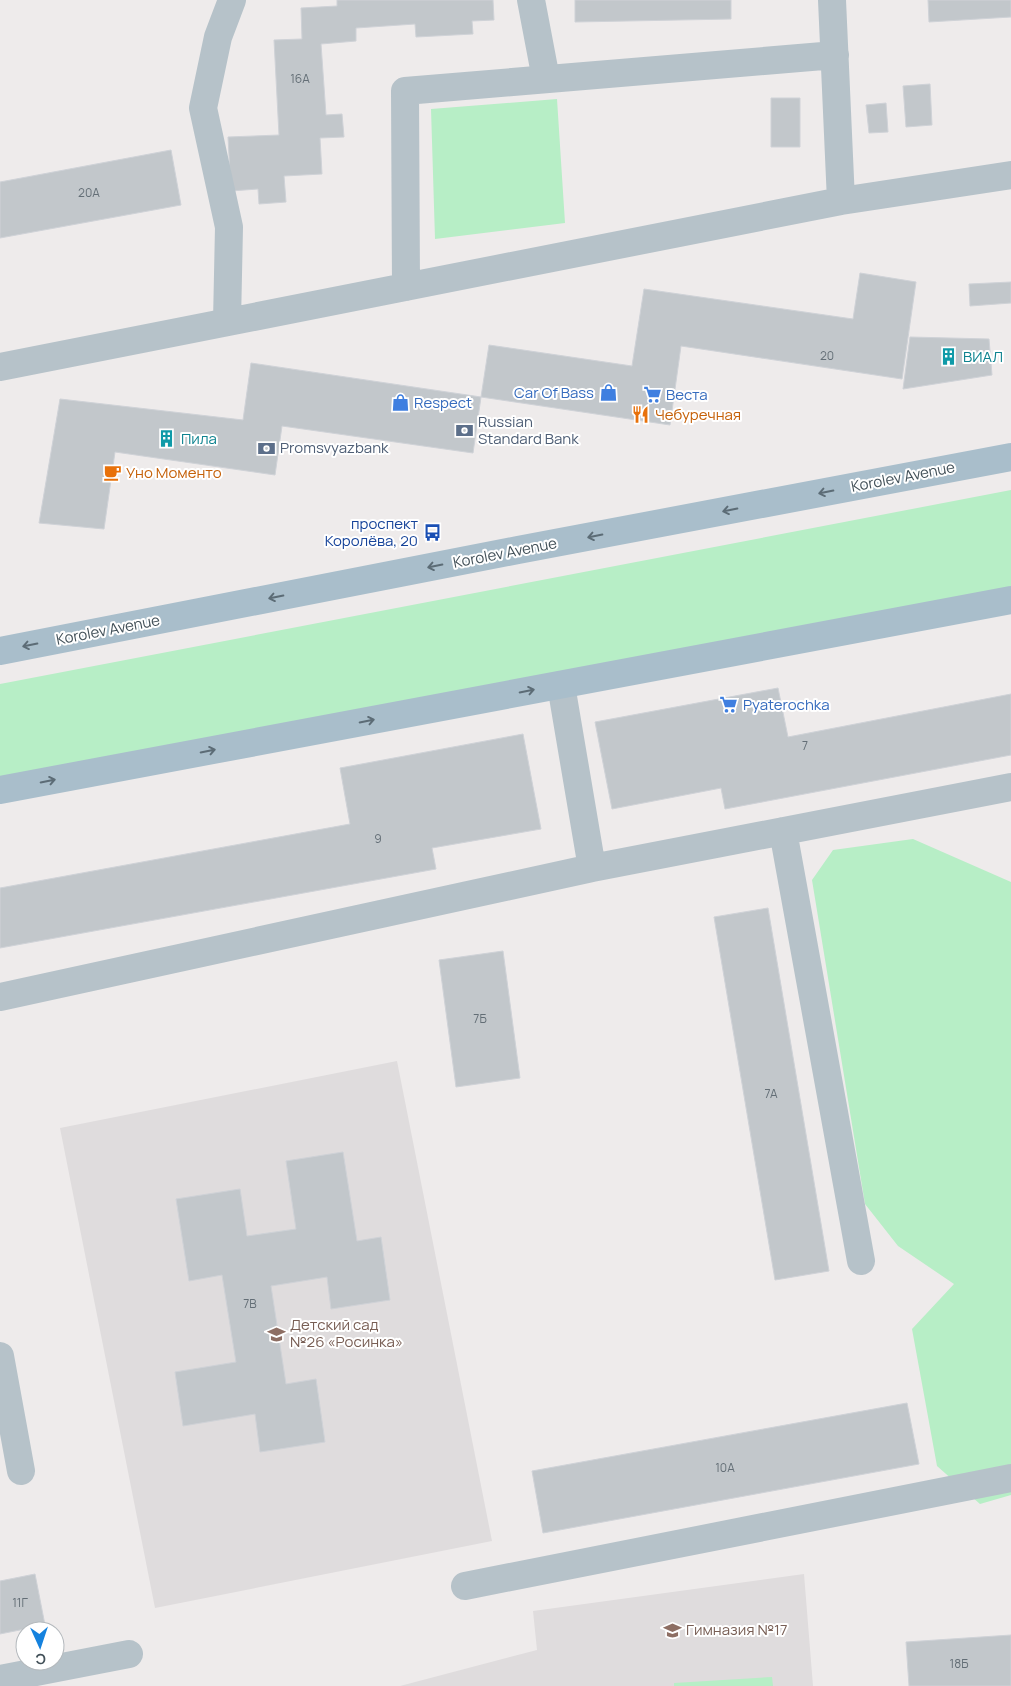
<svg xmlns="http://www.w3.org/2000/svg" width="1011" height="1686" viewBox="0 0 1011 1686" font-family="Manrope,sans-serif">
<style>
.education{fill:#dfdcdd}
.green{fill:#b7eec6}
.building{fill:#c2c7cb;stroke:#cfd2d7}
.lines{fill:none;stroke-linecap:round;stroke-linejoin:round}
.minor{stroke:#b6c2c9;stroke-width:28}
.major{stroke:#a9becb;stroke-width:28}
.oneway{stroke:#5c6c76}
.labels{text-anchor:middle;stroke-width:4;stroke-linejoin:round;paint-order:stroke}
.number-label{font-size:12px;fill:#636e76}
.culture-label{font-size:15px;fill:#0d838f;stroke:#fff;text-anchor:start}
.shop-label{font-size:15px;fill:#366cbe;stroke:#fff;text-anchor:start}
.food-label{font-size:15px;fill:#c56008;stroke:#fff;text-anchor:start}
.service-label{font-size:15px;fill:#4e5e75;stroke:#fff;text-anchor:start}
.street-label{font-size:15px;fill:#435159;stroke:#fff}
.transit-label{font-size:15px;fill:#164399;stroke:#fff;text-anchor:end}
.education-label{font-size:15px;fill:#785e54;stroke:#fff;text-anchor:start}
</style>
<rect width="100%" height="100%" fill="#eeebeb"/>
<path class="education" d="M397 1061 492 1541 155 1608 60 1128Z
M804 1574 813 1686H400L537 1650 533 1611Z"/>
<path class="green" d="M557 99 565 223 435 239 431 109Z
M1011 490V587L0 779V684Z
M913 839 1011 882V1495L980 1504 937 1466 912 1329 954 1284 898 1246 865 1204 812 880 833 850Z
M772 1677 773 1686H674V1683Z"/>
<path class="building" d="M337 0H493L494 20 472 21 473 34 416 37 415 24 356 28V41L321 44 326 115 342 114 344 137 320 138 322 174 284 176 286 202 259 204 258 189 231 191 228 137 279 135 274 40 302 39 301 8 337 6Z
M575 0H731V19L575 22Z
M928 0H1011V17L929 22Z
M930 84 932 125 906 127 903 86Z
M771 98H800V147H771Z
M886 103 888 132 869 133 866 105Z
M171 150 181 205 0 238V182Z
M860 273 916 282 902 379 681 346 670 425 481 397 489 345 632 366 644 289 853 319Z
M1011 282V303L970 306 969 284Z
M910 337 989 339 992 375 903 389Z
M251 363 481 397 473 453 282 426 275 475 115 452 104 529 39 523 60 399 243 420Z
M778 688 788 737 1011 694V755L725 809 721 788 612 809 595 722Z
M523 734 541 829 432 848 436 869 0 948V888L350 824 340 768Z
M768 908 829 1271 775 1280 714 917Z
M503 951 520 1078 456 1087 439 960Z
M343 1152 357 1241 381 1237 390 1300 331 1309 327 1277 271 1286 286 1384 316 1379 325 1442 260 1452 255 1414 183 1426 175 1372 236 1362 222 1275 189 1281 176 1199 240 1189 247 1236 296 1229 286 1161Z
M907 1403 919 1464 543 1533 532 1471Z
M35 1574 45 1625 0 1634V1581Z
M1011 1635V1686H909L906 1642Z"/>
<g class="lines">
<path class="minor" d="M531 0 546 79
M832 0 841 201 1011 175
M406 287 405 91 835 55
M227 322 229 227 203 108 218 37 232 0
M0 367 841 201
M561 685 592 868
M783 831 861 1261
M0 997 592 868 1011 787
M0 1356 21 1471
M465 1586 1011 1478
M0 1679 129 1654"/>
<path class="major" d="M0 651 518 550 1011 457
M0 790 1011 600"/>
</g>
<defs><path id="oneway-shaft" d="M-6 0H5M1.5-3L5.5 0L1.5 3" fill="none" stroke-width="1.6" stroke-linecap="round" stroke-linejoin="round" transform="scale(1.25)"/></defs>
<g class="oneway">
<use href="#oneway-shaft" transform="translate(826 492) rotate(169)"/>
<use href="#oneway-shaft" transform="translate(730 510) rotate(169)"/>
<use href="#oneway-shaft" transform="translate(595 536) rotate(169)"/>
<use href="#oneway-shaft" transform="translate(435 566) rotate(169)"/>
<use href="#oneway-shaft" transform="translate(276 597) rotate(169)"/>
<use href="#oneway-shaft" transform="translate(30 645) rotate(169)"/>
<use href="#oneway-shaft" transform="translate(527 691) rotate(-11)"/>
<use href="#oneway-shaft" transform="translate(367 721) rotate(-11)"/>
<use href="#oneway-shaft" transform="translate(208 751) rotate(-11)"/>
<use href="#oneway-shaft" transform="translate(48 781) rotate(-11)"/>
</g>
<defs>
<symbol id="building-bare" viewBox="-9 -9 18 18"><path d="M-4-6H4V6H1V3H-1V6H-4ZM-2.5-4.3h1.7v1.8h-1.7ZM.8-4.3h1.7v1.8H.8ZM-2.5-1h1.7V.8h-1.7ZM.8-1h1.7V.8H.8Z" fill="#0f9aa8" stroke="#fff" stroke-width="2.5" paint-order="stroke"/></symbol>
<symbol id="shop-bare" viewBox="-9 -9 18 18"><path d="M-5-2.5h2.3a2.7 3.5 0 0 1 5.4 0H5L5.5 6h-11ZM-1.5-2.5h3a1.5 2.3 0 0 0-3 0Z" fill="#3f7fe0" stroke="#fff" stroke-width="2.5" paint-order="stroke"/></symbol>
<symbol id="supermarket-bare" viewBox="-9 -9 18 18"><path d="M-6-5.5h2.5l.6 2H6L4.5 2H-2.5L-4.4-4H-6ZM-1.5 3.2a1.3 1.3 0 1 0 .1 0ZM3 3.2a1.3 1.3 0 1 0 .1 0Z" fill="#3f7fe0" stroke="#fff" stroke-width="2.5" paint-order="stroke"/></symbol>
<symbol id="restaurant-bare" viewBox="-9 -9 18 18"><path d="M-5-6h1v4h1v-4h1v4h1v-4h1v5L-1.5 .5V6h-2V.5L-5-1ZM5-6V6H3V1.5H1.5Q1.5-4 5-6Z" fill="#e8710a" stroke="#fff" stroke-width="2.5" paint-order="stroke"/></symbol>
<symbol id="bank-bare" viewBox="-9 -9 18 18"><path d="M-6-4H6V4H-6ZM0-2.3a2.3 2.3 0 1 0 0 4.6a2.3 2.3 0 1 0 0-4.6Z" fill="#5c6f8a" stroke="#fff" stroke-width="2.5" paint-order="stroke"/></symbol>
<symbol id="cafe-bare" viewBox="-9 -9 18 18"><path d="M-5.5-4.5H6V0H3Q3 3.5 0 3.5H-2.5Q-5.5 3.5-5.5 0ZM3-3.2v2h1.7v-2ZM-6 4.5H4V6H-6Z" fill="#e8710a" stroke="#fff" stroke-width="2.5" paint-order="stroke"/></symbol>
<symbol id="bus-bare" viewBox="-9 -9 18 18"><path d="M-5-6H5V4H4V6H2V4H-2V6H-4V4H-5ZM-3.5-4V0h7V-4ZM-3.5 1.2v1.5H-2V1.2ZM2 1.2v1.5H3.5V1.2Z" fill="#1a4fb4" stroke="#fff" stroke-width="2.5" paint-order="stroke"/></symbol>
<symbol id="school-bare" viewBox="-9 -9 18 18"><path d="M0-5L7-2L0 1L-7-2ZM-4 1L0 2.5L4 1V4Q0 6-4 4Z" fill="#8d6e63" stroke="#fff" stroke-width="2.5" paint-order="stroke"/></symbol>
</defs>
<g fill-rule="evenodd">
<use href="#building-bare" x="936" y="344" width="25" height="25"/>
<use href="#shop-bare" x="596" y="380" width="25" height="25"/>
<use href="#supermarket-bare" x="640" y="382" width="25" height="25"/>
<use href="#shop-bare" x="388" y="390" width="25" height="25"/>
<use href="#restaurant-bare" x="628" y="402" width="25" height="25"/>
<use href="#bank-bare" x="452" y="418" width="25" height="25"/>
<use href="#building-bare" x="154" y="426" width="25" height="25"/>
<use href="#bank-bare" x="254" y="436" width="25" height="25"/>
<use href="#cafe-bare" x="100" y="460" width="25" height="25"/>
<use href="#bus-bare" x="420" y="520" width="25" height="25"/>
<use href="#supermarket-bare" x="716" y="692" width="25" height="25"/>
<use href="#school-bare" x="264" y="1322" width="25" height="25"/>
<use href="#school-bare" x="660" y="1618" width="25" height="25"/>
</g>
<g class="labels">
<g class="number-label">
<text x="300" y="83">16А</text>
<text x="89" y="197">20А</text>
<text x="827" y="360">20</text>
<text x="805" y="750">7</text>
<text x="378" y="843">9</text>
<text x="480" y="1023">7Б</text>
<text x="771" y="1098">7А</text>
<text x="250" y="1308">7В</text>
<text x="725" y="1472">10А</text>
<text x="20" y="1607">11Г</text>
<text x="959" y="1668">18Б</text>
</g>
<g class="culture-label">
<text x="963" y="362">ВИАЛ</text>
<text x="181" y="444">Пила</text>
</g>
<g class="shop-label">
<text x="594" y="398" text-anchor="end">Car Of Bass</text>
<text x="666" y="400">Веста</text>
<text x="414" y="408">Respect</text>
<text x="743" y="710">Pyaterochka</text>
</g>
<g class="food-label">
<text x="655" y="420">Чебуречная</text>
<text x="126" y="478">Уно Моменто</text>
</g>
<g class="service-label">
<text x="478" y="427">Russian<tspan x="478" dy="17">Standard Bank</tspan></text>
<text x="280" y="453">Promsvyazbank</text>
</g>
<g class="street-label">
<text transform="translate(903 477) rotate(-11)" y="5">Korolev Avenue</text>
<text transform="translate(505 553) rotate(-11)" y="5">Korolev Avenue</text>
<text transform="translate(108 630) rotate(-11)" y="5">Korolev Avenue</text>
</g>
<g class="transit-label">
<text x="418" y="529">проспект<tspan x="418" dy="17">Королёва, 20</tspan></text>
</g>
<g class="education-label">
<text x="290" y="1330">Детский сад<tspan x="290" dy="17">№26 «Росинка»</tspan></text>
<text x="686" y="1635">Гимназия №17</text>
</g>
</g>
<g transform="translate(40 1646) rotate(177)"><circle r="24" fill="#ffffff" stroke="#b4b9bd"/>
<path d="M0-4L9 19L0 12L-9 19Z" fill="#1582de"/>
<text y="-8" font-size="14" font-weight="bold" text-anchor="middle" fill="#435159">С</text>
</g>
</svg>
